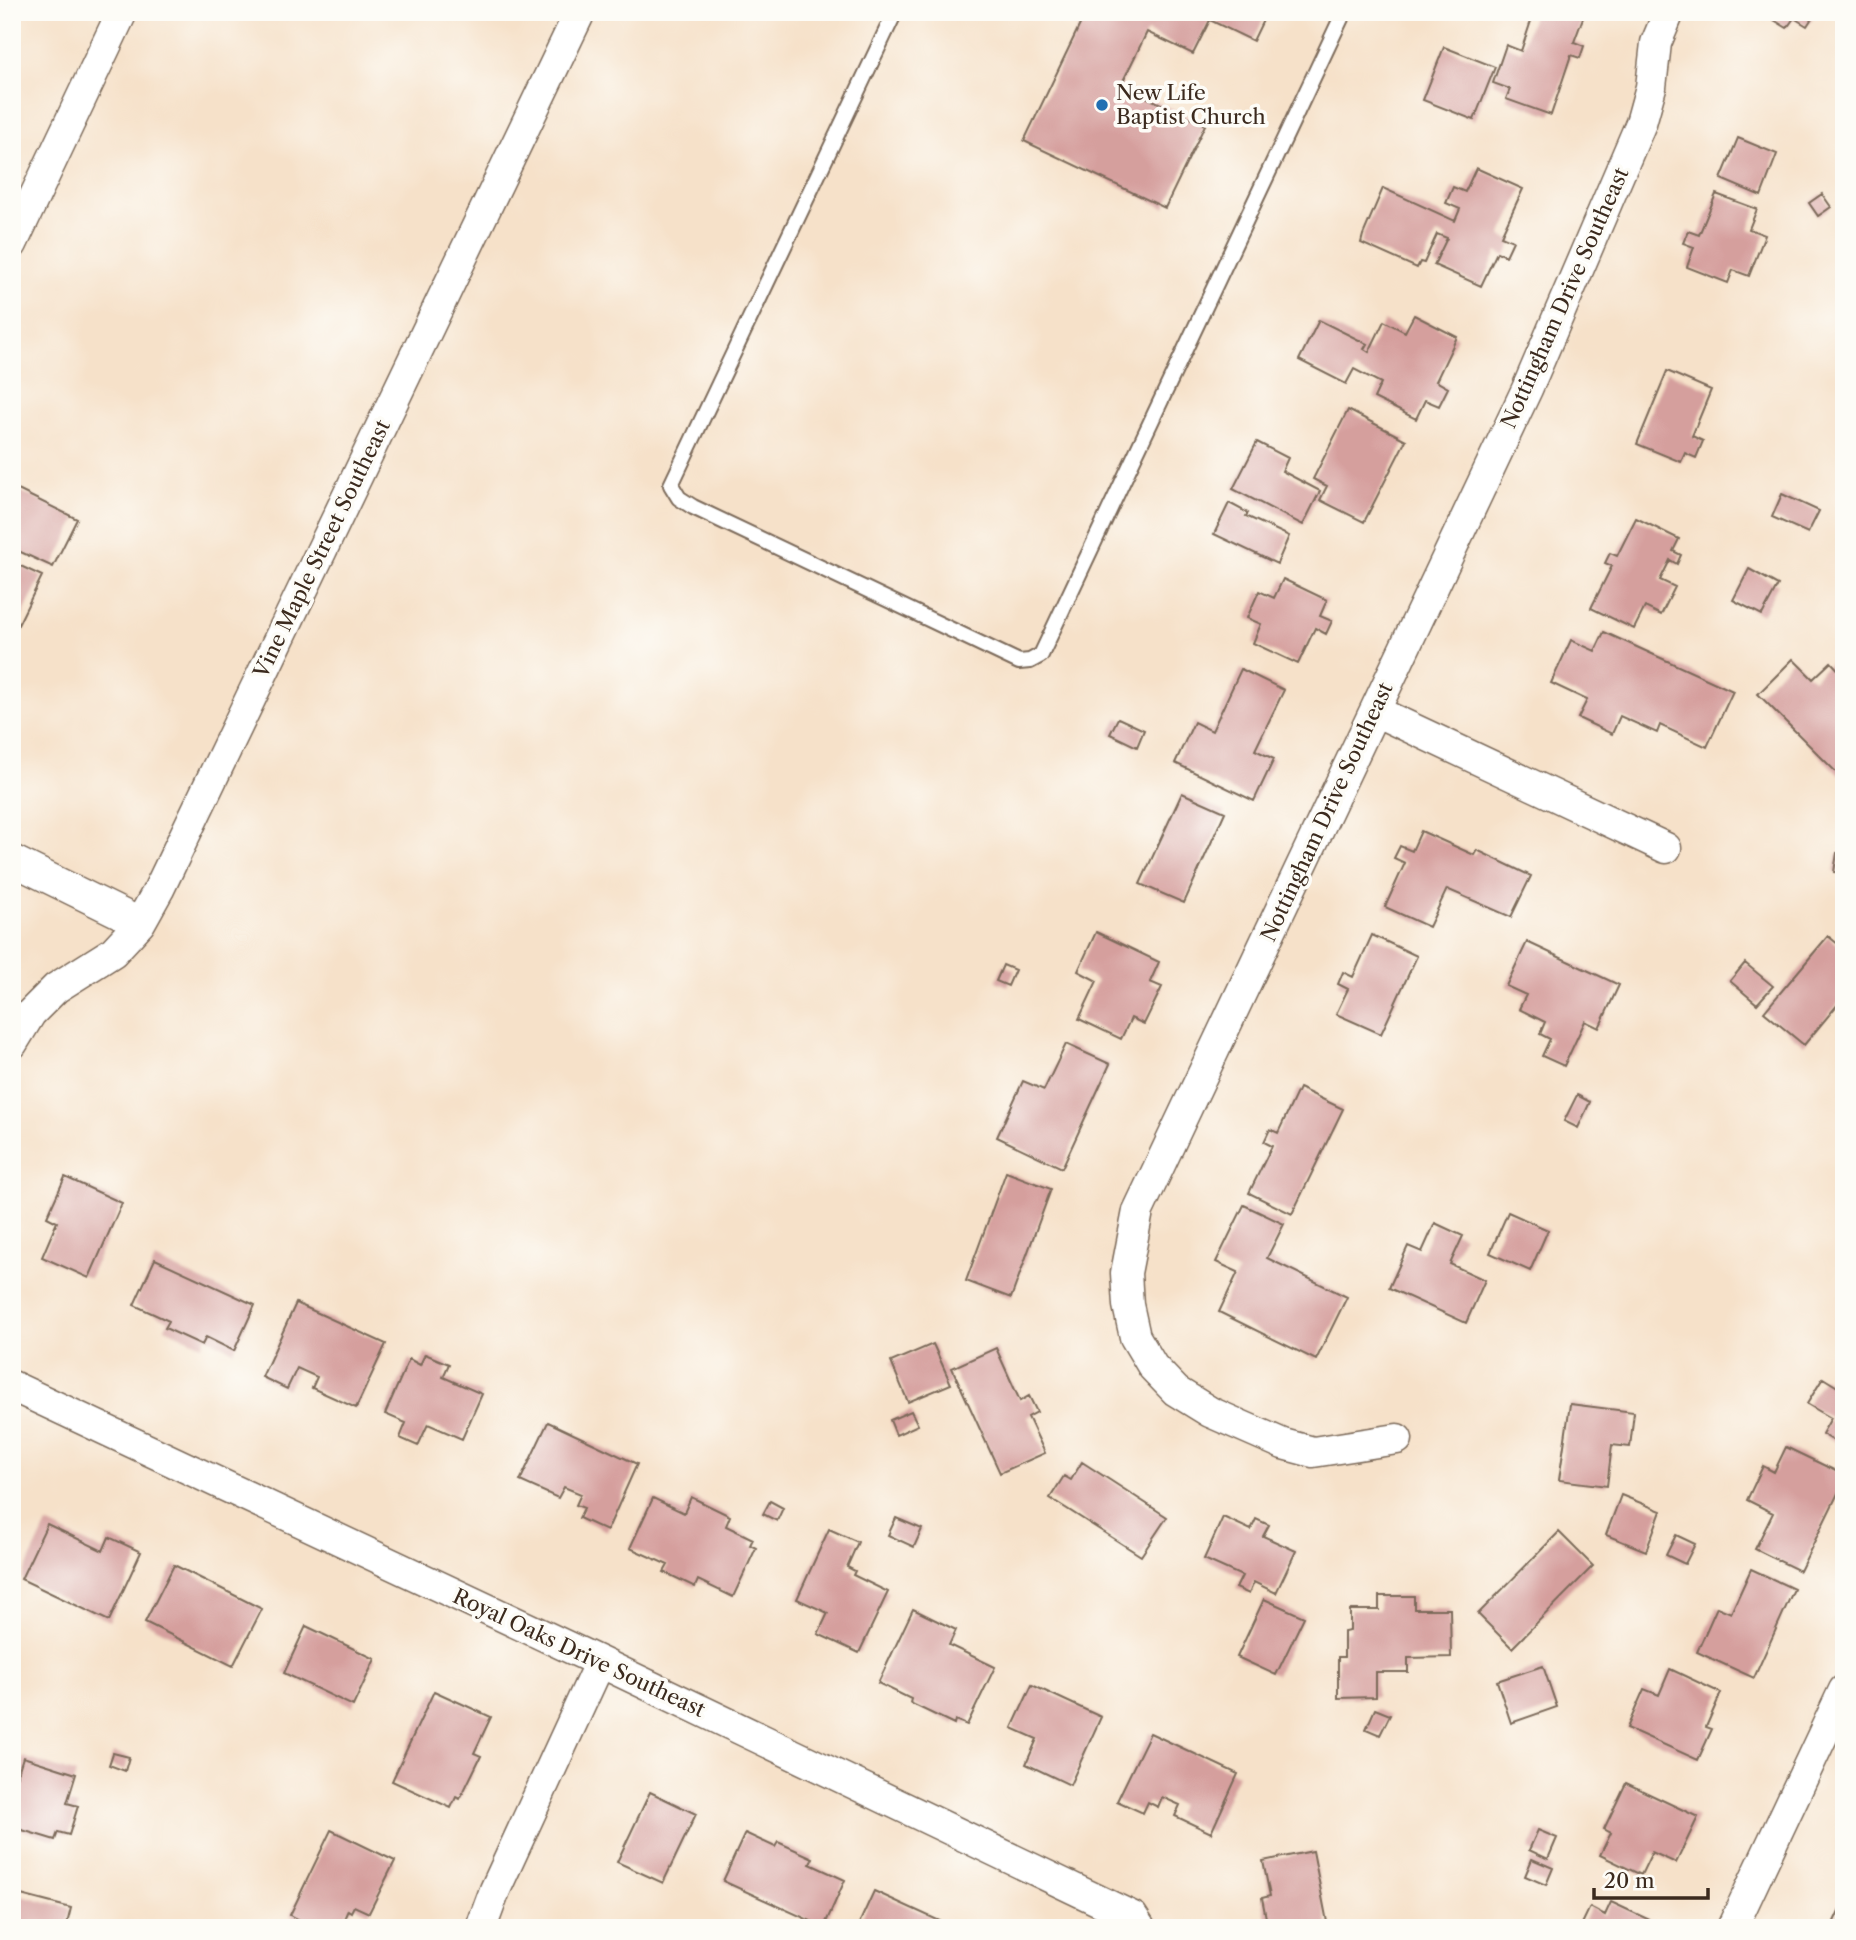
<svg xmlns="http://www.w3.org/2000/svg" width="1856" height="1940" viewBox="0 0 1856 1940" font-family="'Libre Caslon Text',serif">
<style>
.building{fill:#d59f9d}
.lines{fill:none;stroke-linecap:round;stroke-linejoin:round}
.service-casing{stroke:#7c6a5a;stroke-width:18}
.minor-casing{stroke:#7c6a5a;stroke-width:33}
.service{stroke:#fff;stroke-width:14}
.minor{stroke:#fff;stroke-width:30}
.poi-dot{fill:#1f6fb2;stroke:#fdfcf7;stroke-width:2.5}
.labels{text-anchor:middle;stroke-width:7;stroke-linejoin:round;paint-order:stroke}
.poi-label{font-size:21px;fill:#3b2a1e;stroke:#fdfcf7;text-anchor:start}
.street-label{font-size:21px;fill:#3b2a1e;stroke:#fdfcf7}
</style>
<rect width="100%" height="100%" fill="#fdfcf7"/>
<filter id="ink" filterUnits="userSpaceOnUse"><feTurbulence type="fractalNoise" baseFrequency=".0143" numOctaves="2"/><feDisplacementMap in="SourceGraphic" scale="14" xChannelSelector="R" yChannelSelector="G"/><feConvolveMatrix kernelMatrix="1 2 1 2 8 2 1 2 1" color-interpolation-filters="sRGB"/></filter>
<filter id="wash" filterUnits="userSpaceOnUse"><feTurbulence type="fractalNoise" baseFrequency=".00686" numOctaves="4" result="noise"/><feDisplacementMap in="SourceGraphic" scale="28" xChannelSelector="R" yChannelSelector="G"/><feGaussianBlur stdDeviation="1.57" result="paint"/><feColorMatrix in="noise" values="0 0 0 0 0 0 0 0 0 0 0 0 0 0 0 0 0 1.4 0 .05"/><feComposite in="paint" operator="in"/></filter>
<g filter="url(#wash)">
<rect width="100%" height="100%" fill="#f6e1c9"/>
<g id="blocks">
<path class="building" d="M1086 12H1267L1253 41 1210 20 1193 54 1147 32 1121 85 1205 125 1165 208 1024 141Z
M1534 12H1576L1584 15 1574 42 1584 46 1580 58 1571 55 1551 115 1506 99 1510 89 1493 83 1506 45 1521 51Z
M1780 12H1816L1807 26 1794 18 1787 28 1774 20Z
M1444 47 1495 67 1474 120 1423 100Z
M1738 138 1777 154 1761 196 1721 179Z
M1476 168 1523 189 1501 236 1513 241 1506 256 1497 252 1481 286 1434 265 1447 238 1437 234 1424 263 1420 262 1417 268 1361 243 1363 235 1383 188 1455 221 1460 209 1446 203 1453 187 1465 192Z
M1716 194 1757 209 1749 229 1765 235 1749 276 1733 270 1728 283 1687 267 1694 247 1683 243 1688 231 1699 235Z
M1822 194 1831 207 1818 216 1809 203Z
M1414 315 1457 337 1436 381 1448 388 1439 406 1425 400 1416 419 1374 398 1381 383 1354 369 1346 384 1299 360 1319 320 1367 344 1364 349 1369 352 1384 321 1405 332Z
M1667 371 1711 390 1692 436 1703 441 1696 458 1685 453 1681 462 1637 444Z
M1348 410 1406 440 1364 522 1320 500 1327 486 1313 479Z
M1257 442 1288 458 1282 471 1320 491 1303 525 1233 489Z
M12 487 77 519 53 567 12 548Z
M1782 494 1819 511 1808 533 1772 517Z
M1229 503 1248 513 1246 516 1289 536 1277 564 1214 534Z
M1636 518 1679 539 1673 551 1681 555 1677 564 1670 560 1660 580 1675 587 1661 615 1645 607 1634 629 1591 608 1612 566 1605 563 1610 553 1617 556Z
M12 562 42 576 17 627 12 624Z
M1749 569 1778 585 1762 615 1733 600Z
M1283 579 1327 600 1320 616 1332 621 1326 634 1315 628 1298 664 1253 643 1261 624 1247 618 1259 591 1274 598Z
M1604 632 1733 691 1707 747 1660 725 1657 733 1620 716 1612 734 1578 718 1587 700 1551 683 1571 640 1595 651Z
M1793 659 1813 679 1831 662 1844 676V771L1839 775 1758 694Z
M1241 669 1284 690 1255 750 1274 759 1254 801 1175 763 1194 722 1212 731Z
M1118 718 1144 730 1137 747 1110 734Z
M1182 793 1225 812 1184 903 1140 884Z
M1421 831 1474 855 1477 850 1531 876 1511 917 1447 889 1429 927 1385 907 1405 863 1394 858 1400 846 1412 851Z
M1837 853 1844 854V873L1834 872Z
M1842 892H1844V925L1838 924Z
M1096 932 1159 962 1150 982 1162 987 1144 1024 1131 1018 1121 1039 1079 1019 1097 981 1078 971Z
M1372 935 1417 956 1381 1034 1336 1014 1348 989 1338 984 1343 972 1353 977Z
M1828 936 1844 949V997L1804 1045 1764 1012Z
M1527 942 1619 985 1599 1028 1585 1021 1564 1066 1542 1056 1550 1039 1540 1034 1545 1022 1519 1009 1526 995 1506 986Z
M1745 963 1773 986 1757 1004 1730 981Z
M1003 965 1015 970 1008 986 996 981Z
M1066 1044 1110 1064 1062 1168 997 1137 1023 1081 1044 1090Z
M1299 1088 1343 1109 1292 1214 1249 1193 1272 1146 1264 1142 1270 1129 1278 1133Z
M1577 1095 1590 1102 1578 1128 1564 1121Z
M1006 1172 1051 1189 1011 1298 966 1281Z
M65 1177 122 1203 89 1278 42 1257 57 1222 47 1217Z
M1244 1205 1284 1224 1267 1258 1347 1297 1316 1360 1219 1312 1238 1272 1216 1262Z
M1508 1212 1548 1230 1530 1271 1490 1253Z
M1435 1223 1463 1236 1450 1264 1485 1280 1466 1323 1389 1288 1408 1246 1422 1252Z
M155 1259 255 1305 234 1351 206 1337 202 1345 165 1328 169 1321 134 1305Z
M296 1303 386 1344 356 1408 312 1388 317 1377 297 1368 287 1389 262 1377Z
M933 1344 951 1384 908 1402 891 1362Z
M996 1348 1020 1401 1029 1396 1037 1412 1028 1417 1045 1453 1000 1473 952 1368Z
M425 1354 449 1364 443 1377 482 1394 462 1439 428 1424 418 1446 400 1438 406 1423 385 1414 409 1359 420 1365Z
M1823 1378 1844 1391V1447L1822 1434 1831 1418 1807 1404Z
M1570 1404 1634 1412 1630 1447 1612 1445 1607 1486 1559 1480Z
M911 1411 918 1425 896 1435 890 1420Z
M548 1422 637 1464 607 1531 579 1518 584 1508 576 1505 581 1494 564 1487 558 1498 520 1481Z
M1786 1447 1844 1475V1481L1800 1571 1755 1549 1773 1513 1747 1500 1763 1466 1774 1472Z
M1082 1462 1167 1517 1141 1556 1050 1498 1064 1476 1071 1480Z
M1621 1495 1661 1511 1646 1551 1606 1535Z
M691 1497 730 1516 726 1526 753 1539 750 1545 756 1548 733 1597 698 1580 695 1587 664 1572 668 1565 630 1548 653 1498 684 1513Z
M770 1501 783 1508 777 1521 763 1514Z
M1223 1517 1251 1530 1256 1519 1269 1525 1263 1536 1296 1551 1276 1593 1254 1582 1249 1594 1236 1588 1242 1576 1204 1559Z
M896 1518 922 1529 914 1547 888 1535Z
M47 1524 103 1551 109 1537 141 1552 109 1621 21 1579Z
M829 1529 858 1542 847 1567 855 1571 853 1575 888 1592 859 1653 818 1634 828 1613 797 1599Z
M1559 1532 1593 1566 1512 1648 1478 1614Z
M1676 1535 1695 1544 1685 1564 1666 1555Z
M174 1565 262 1609 233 1666 145 1622Z
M1751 1569 1794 1589 1754 1678 1697 1652 1717 1607 1731 1613Z
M1379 1596H1414V1609H1450L1451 1657 1408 1658V1672H1376V1697L1338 1698V1657H1344V1632L1350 1631V1610H1379Z
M1264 1599 1304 1617 1276 1675 1237 1657Z
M913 1609 956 1630 949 1645 995 1667 967 1725 955 1720 954 1724 910 1703 911 1699 878 1683Z
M306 1626 375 1659 353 1706 284 1673Z
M1543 1666 1557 1707 1511 1723 1497 1681Z
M1670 1669 1721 1693 1706 1727 1712 1729 1698 1760 1627 1728 1644 1689 1659 1695Z
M1032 1685 1101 1717 1070 1785 1026 1764 1037 1739 1012 1728Z
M434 1691 491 1717 474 1753 481 1756 460 1799 456 1797 451 1808 392 1781Z
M1375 1709 1390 1715 1380 1735 1366 1729Z
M1150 1733 1238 1774 1211 1833 1175 1816 1180 1805 1162 1797 1158 1807 1148 1802 1143 1813 1117 1801Z
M113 1753 129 1757 125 1771 109 1765Z
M23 1757 76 1774 67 1803 78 1806 69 1835 58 1832 55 1840 12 1827V1792Z
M1626 1783 1698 1817 1676 1863 1652 1852 1641 1875 1600 1855 1611 1833 1604 1829Z
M650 1792 696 1814 663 1883 617 1862Z
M331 1830 395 1861 369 1913 354 1906 351 1912 348 1910 340 1928H314L290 1915Z
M1538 1830 1557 1838 1548 1859 1529 1850Z
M745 1833 775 1847 778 1842 813 1858 810 1864 845 1880 824 1927 723 1881Z
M1313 1851 1328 1927 1268 1928 1262 1898 1270 1896 1263 1861Z
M1532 1859 1553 1868 1546 1885 1525 1876Z
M874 1891 942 1922 940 1928H857Z
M21 1895 71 1908 66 1928H13Z
M1844 1900V1928H1831Z
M1611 1902 1654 1922 1652 1928H1580L1590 1907 1605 1915Z"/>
</g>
</g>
<g filter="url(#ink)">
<use href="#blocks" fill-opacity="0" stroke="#7c6a5a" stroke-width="2"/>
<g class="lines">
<defs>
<path id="service" d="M895 12 671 485 679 498 693 507 1019 662 1030 661 1041 655 1344 12"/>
<path id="minor" d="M12 244 122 12
M1375 711 1666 848
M12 860 140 923
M12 1044 31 1013 56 988 113 952 140 923 159 889 580 12
M12 1386 600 1662 1133 1917 1140 1928
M1397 1439 1313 1452 1283 1444 1210 1412 1176 1391 1153 1367 1135 1337 1128 1305 1126 1273 1138 1211 1527 389 1641 123 1651 87 1656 43 1669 12
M481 1928 495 1890 600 1662
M1732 1928 1844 1690"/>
</defs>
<use href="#service" class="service-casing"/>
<use href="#minor" class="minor-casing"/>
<use href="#service" class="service"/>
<use href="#minor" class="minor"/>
</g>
</g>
<circle class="poi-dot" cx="1102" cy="105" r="7"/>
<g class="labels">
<g class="poi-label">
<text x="1116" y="100">New Life<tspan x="1116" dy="24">Baptist Church</tspan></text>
</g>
<g class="street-label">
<text transform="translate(1565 298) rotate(-66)" y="7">Nottingham Drive Southeast</text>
<text transform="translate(322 549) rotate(-64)" y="7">Vine Maple Street Southeast</text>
<text transform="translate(1327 812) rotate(-65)" y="7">Nottingham Drive Southeast</text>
<text transform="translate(579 1653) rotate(25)" y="7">Royal Oaks Drive Southeast</text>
</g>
</g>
<rect width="1856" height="1940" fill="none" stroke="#fdfcf7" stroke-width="42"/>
<path d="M1594 1888v10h114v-10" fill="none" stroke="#3b2a1e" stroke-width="3.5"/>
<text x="1604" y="1888" font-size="21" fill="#3b2a1e" stroke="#fdfcf7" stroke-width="5" paint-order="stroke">20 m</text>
</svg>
